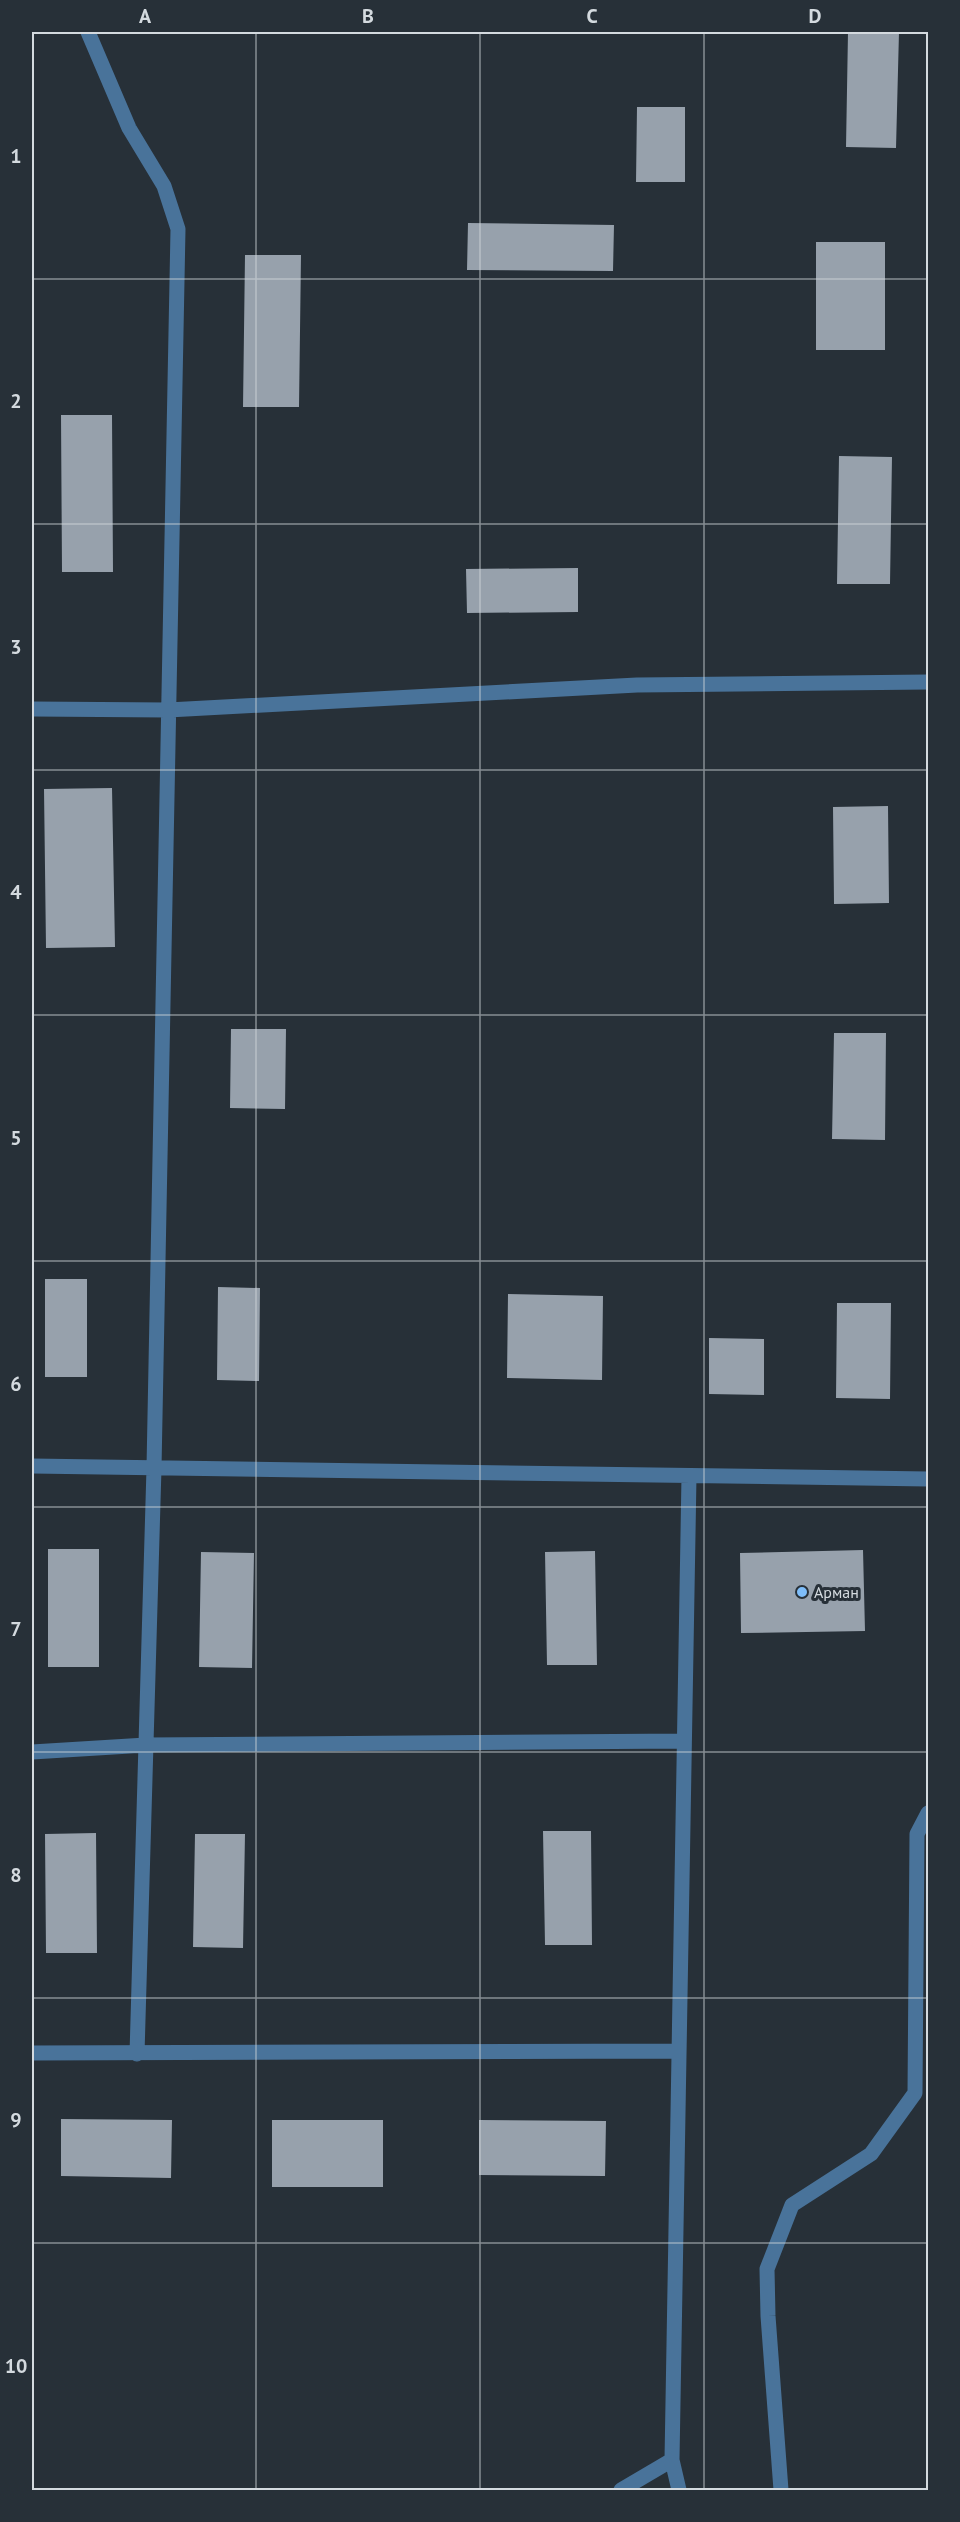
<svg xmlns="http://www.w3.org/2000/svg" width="960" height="2522" viewBox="0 0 960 2522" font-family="'PT Sans',sans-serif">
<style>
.building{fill:#97a1ac}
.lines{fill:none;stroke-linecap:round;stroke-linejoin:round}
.minor{stroke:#49739a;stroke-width:15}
.grid{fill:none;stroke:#d4dadf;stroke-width:1.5;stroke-opacity:0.55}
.poi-dot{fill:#7ebdf9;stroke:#273038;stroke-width:2}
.labels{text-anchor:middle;stroke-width:6;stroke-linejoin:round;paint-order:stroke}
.poi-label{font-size:16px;fill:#d4dadf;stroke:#273038;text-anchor:start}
.neatline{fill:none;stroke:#d4dadf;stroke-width:2}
.grid-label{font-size:20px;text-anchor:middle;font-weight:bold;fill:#d4dadf}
</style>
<rect width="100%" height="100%" fill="#273038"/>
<path class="building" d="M848 32H899L896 148 846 147Z
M637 107H685V182H636Z
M468 223 614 225 613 271 467 270Z
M816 242H885V350H816Z
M245 255H301L299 407H243Z
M61 415H112L113 572H62Z
M839 456 892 457 890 584H837Z
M578 568V612L467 613 466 569Z
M112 788 115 947 46 948 44 789Z
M888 806 889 903 834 904 833 807Z
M231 1029H286L285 1109 230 1108Z
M834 1033H886L885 1140 832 1139Z
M45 1279H87V1377H45Z
M218 1287 260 1288 259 1381 217 1380Z
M508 1294 603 1296 602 1380 507 1378Z
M837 1303H891L890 1399 836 1398Z
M709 1338 764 1339V1395L709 1394Z
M48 1549H99V1667H48Z
M863 1550 865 1631 741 1633 740 1553Z
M595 1551 597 1665H547L545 1552Z
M201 1552 254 1553 252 1668 199 1667Z
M543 1831H591L592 1945H545Z
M96 1833 97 1953H46L45 1834Z
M195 1834H245L243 1948 193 1947Z
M61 2119 172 2120 171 2178 61 2176Z
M272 2120H383V2187H272Z
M479 2120 606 2121 605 2176 479 2175Z"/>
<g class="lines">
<path class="minor" d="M88 32 129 128 164 186 178 229 154 1468 137 2054
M32 709 168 710 637 685 928 682
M32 1466 928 1479
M32 1752 146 1745 684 1741
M32 2053 679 2051
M672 2460 679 2490
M621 2490 672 2460 689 1476
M781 2490 768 2316 767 2269 792 2205 871 2154 915 2093 917 1834 928 1813"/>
</g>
<path class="grid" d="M256 32V2490M480 32V2490M704 32V2490M32 279H928M32 524H928M32 770H928M32 1015H928M32 1261H928M32 1507H928M32 1752H928M32 1998H928M32 2243H928"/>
<circle class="poi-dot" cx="802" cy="1592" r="6"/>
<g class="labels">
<g class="poi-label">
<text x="814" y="1598">Арман</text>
</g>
</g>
<rect width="960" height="2522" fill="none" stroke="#273038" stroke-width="66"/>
<rect x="33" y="33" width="894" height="2456" class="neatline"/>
<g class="grid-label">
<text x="145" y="23">A</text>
<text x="368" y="23">B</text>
<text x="592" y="23">C</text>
<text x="815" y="23">D</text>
<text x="16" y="163">1</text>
<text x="16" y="408">2</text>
<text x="16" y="654">3</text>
<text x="16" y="899">4</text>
<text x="16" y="1145">5</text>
<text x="16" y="1391">6</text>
<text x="16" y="1636">7</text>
<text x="16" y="1882">8</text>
<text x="16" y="2127">9</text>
<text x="16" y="2373">10</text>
</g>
</svg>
